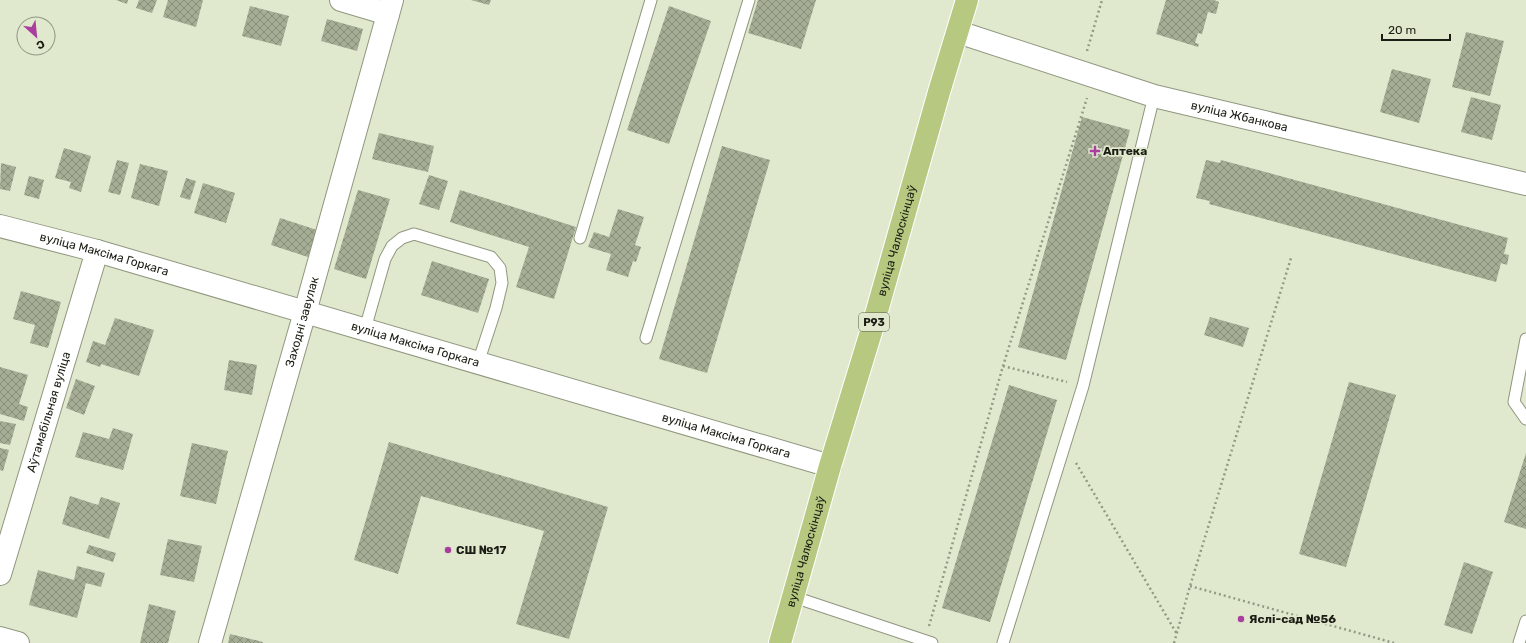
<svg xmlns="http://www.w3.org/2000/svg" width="1526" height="643" viewBox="0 0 1526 643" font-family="Rubik,sans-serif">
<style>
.building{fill:url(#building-cross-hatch)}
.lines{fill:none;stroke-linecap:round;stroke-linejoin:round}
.service-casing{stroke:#8f977f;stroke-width:13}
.minor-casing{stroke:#8f977f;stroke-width:24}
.primary-casing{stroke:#fff;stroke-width:24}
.path{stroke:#939985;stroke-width:2.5;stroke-dasharray:2 3;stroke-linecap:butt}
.service{stroke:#fff;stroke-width:11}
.minor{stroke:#fff;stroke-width:22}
.primary{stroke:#b7c980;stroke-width:22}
.poi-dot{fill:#aa3e9e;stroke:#e0e9ce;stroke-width:1.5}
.labels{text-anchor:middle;stroke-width:3.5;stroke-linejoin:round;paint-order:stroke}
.shield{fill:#e0e9ce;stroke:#555a4b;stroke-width:1}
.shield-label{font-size:11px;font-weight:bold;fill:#1a1d13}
.street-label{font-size:12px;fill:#1a1d13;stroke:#e0e9ce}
.poi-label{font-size:12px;font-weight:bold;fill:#1a1d13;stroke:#e0e9ce;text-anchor:start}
</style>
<defs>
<pattern id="building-cross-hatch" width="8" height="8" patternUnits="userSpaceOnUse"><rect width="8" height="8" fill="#a5ae95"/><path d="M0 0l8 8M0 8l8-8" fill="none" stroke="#868d78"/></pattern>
</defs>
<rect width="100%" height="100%" fill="#e0e9ce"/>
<path class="building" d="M116 0H128L127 4Z
M139 0H157L152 13 136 8Z
M168 0H203L196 27 163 17Z
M471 0H491L489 5Z
M758 0H816L801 49 748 33Z
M1166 0H1214L1219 2 1216 14 1208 12 1202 34 1198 33 1195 43 1199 44 1198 47 1156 34Z
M250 6 289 16 281 46 242 36Z
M669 6 711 21 669 144 627 130Z
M327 19 363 29 357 51 321 41Z
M1466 32 1504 41 1490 96 1452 87Z
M1392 69 1431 79 1419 123 1380 112Z
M1471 97 1501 105 1492 140 1461 132Z
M1082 117 1130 130 1066 360 1018 347Z
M379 133 434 146 428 172 372 159Z
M722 146 770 160 707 373 659 359Z
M64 148 91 156 81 192 69 188 71 182 55 178Z
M117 160 129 163 120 195 108 192Z
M1206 160 1220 163 1221 160 1508 238 1504 254 1509 255 1507 265 1501 263 1496 282 1209 204 1210 201 1196 198Z
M1 163 16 167 10 191 0 189Z
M140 164 168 171 159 206 131 198Z
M429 175 448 181 439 210 419 204Z
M29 176 44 180 39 199 24 195Z
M186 178 196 181 190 200 180 197Z
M203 183 235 193 226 223 194 213Z
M358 190 390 199 366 279 334 269Z
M460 190 576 227 554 299 516 287 529 247 450 222Z
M618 209 644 217 635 245 641 247 636 262 633 261 628 277 606 270 611 254 588 247 594 232 609 237Z
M280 218 317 230 308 257 271 245Z
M432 261 489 279 478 313 421 295Z
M21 291 61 302 48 348 30 343 35 325 13 319Z
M1210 317 1249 328 1243 347 1204 335Z
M115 318 154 330 139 376 101 364 100 367 86 362 93 341 105 345Z
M229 360 257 365 252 395 224 390Z
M0 367 28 375 19 404 28 407 24 421 0 414Z
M76 379 95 386 84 415 66 408Z
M1349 382 1396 395 1346 567 1299 554Z
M1009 385 1057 400 990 622 942 608Z
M0 421 16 424 10 445 0 443Z
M113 428 133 434 123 470 75 457 83 432 109 439Z
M389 442 608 507 569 639 516 624 544 531 421 496 398 574 354 560Z
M192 443 228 451 216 504 180 496Z
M0 448 9 450 3 471 0 470Z
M1526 453V529L1504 522Z
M70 496 98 505 101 497 120 503 109 539 62 524Z
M168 539 202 546 194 582 160 575Z
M89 545 116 553 113 562 86 553Z
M1464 562 1493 572 1472 634 1444 625Z
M77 566 105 573 101 587 86 583 77 618 29 605 38 570 74 580Z
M149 604 176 611 168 643H140Z
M230 634 263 642V643H228Z"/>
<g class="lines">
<defs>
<path id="service" d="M580 238 651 0
M365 329 385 259 392 246 402 238 414 234 491 257 500 268 502 283 496 308 478 363
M646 338 749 0
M1526 339 1514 402 1526 419
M794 597 932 643
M1003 643 1083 386 1154 96
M1519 643 1526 621"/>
<g id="minor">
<path d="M341 0 388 14"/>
<path id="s1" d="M958 32 1154 96 1526 184"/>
<path id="s2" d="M0 226 97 251 830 466"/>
<path id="s3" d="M0 574 97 251"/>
<path d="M0 638 18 643"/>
<path id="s4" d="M210 643 305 312 392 0"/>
</g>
<g id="primary">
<path id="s5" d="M780 643 830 466 871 332 939 92 967 0"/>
</g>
</defs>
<use href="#service" class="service-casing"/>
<use href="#minor" class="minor-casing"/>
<use href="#primary" class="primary-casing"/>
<path class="path" d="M1087 51 1102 0
M1003 366 1067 382
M1076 463 1177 634
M1190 586 1394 643
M929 626 1003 366 1087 98
M1174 643 1190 586 1291 258"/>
<use href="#service" class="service"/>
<use href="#minor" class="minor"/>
<use href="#primary" class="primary"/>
</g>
<g class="poi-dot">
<path d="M1093 145h4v4h4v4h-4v4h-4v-4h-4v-4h4z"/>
<circle cx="448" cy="550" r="4"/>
<circle cx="1241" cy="619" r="4"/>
</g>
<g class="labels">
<rect class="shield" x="859" y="313" width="30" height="18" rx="3"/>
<g class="shield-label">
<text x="874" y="326">Р93</text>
</g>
<g class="street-label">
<text dy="4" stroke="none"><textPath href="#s1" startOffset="294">вуліца Жбанкова</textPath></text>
<text dy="4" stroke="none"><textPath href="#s5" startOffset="419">вуліца Чалюскінцаў</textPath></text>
<text dy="4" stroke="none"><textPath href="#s2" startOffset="108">вуліца Максіма Горкага</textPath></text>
<text dy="4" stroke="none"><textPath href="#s4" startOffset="334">Заходні завулак</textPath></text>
<text dy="4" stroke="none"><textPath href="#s2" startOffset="432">вуліца Максіма Горкага</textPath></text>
<text dy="4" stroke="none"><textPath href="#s3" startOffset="169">Аўтамабільная вуліца</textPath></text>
<text dy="4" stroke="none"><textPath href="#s2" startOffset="756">вуліца Максіма Горкага</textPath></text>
<text dy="4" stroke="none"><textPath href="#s5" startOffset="95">вуліца Чалюскінцаў</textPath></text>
</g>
<g class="poi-label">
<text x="1103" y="155">Аптека</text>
<text x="456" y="554">СШ №17</text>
<text x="1249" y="623">Яслі-сад №56</text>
</g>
</g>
<g transform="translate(36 36) rotate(153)"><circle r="19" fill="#e0e9ce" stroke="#919783"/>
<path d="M0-3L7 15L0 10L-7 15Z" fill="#aa3e9e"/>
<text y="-6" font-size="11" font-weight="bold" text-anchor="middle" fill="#1a1d13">С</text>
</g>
<path d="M1382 34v6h68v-6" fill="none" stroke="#1a1d13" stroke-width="2"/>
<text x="1388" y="34" font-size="12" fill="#1a1d13" stroke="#e0e9ce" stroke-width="3" paint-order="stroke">20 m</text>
</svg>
